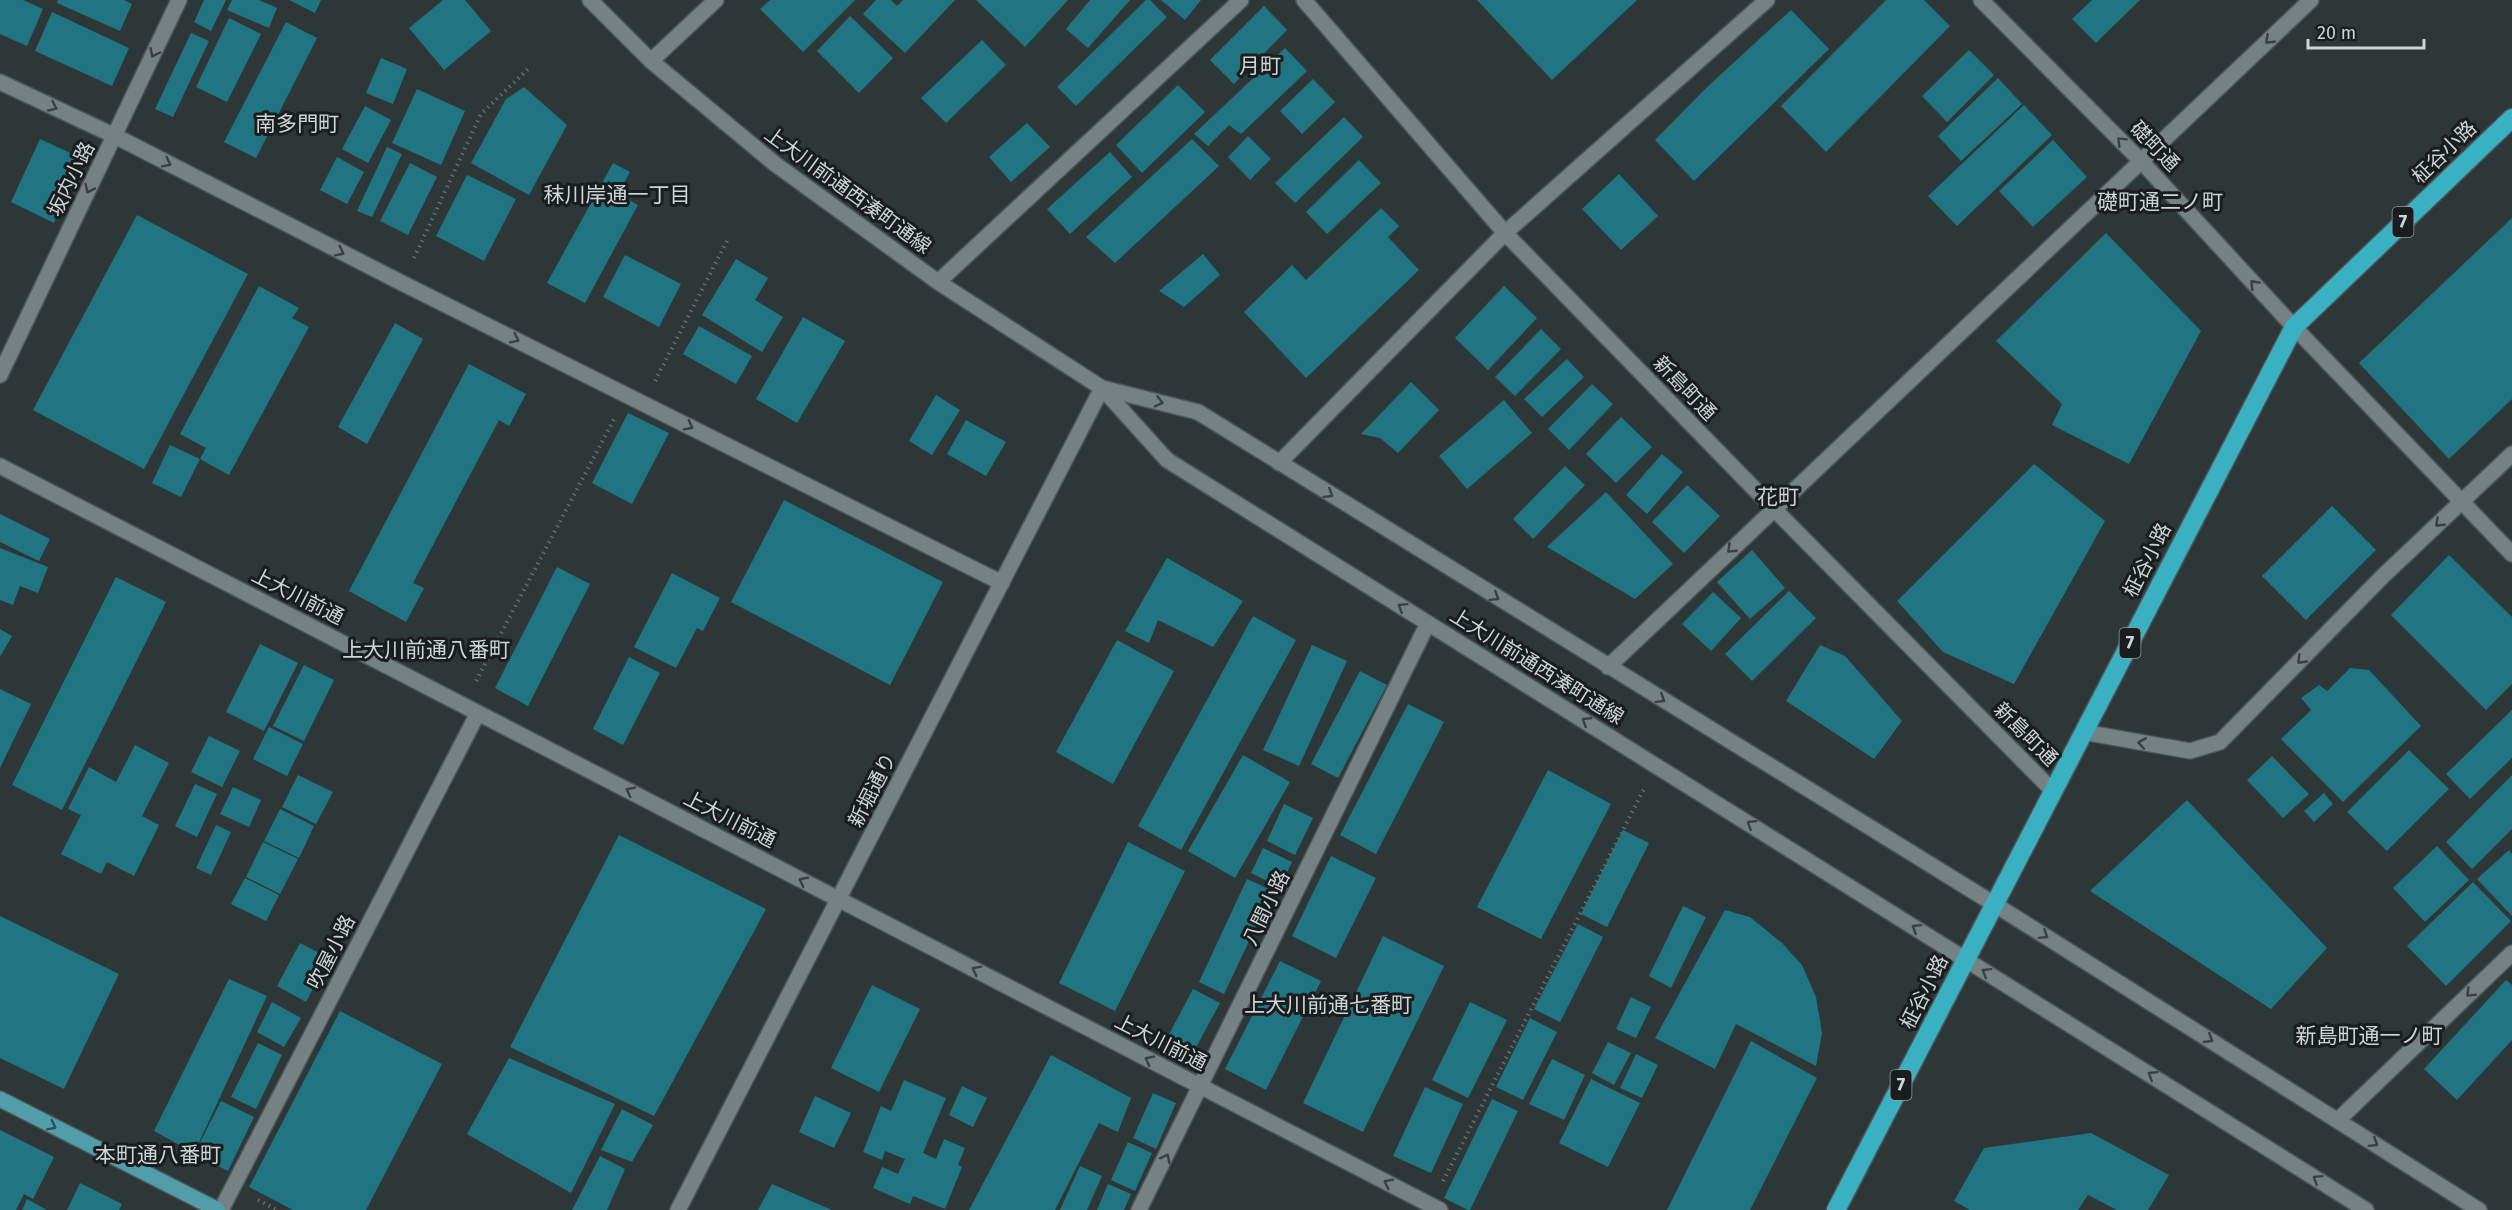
<svg xmlns="http://www.w3.org/2000/svg" width="2512" height="1210" viewBox="0 0 2512 1210" font-family="'Fira Sans','Noto Sans JP',sans-serif">
<style>
.building{fill:#217582}
.lines{fill:none;stroke-linecap:round;stroke-linejoin:round}
.minor-casing{stroke:#4c5557;stroke-width:18}
.major-casing{stroke:#4c5557;stroke-width:18}
.highway-casing{stroke:#4c5557;stroke-width:21}
.path{stroke:#646d6e;stroke-width:4;stroke-dasharray:1.5 4.5;stroke-linecap:butt}
.minor{stroke:#768184;stroke-width:15}
.major{stroke:#519eaa;stroke-width:15}
.highway{stroke:#39b1c3;stroke-width:18}
.oneway{stroke:#3a4042}
.oneway2{stroke:#2f5156}
.labels{text-anchor:middle;stroke-width:6;stroke-linejoin:round;paint-order:stroke}
.shield{fill:#191d1e;stroke:#989e9f;stroke-width:1.5}
.shield-label{font-size:18px;font-weight:bold;fill:#ced5d6}
.street-label{font-size:20px;fill:#ced5d6;stroke:#191d1e}
.neighbourhood-label{font-size:21px;fill:#ced5d6;stroke:#191d1e}
</style>
<rect width="100%" height="100%" fill="#2d3738"/>
<path class="building" d="M0 0H23L43 9 27 46 0 34Z
M58 0H124L132 4 120 31 57 3Z
M204 0H226L211 31 194 22Z
M232 0H259L277 8 269 28 227 10Z
M289 0H321L315 13Z
M443 0H465L491 31 444 70 409 28Z
M770 0H855L803 52 760 9Z
M876 0H891L897 6 903 0H955L905 53 863 14Z
M976 0H1068L1025 47Z
M1090 0H1130L1088 48 1066 29Z
M1146 0H1150L1167 17 1076 106 1057 87Z
M1161 0H1201L1185 20Z
M1477 0H1637L1552 80Z
M1886 0H1924L1950 26 1826 152 1781 106Z
M2092 0H2140L2096 43 2072 19Z
M1264 6 1287 30 1234 84 1210 60Z
M1791 10 1829 49 1694 181 1655 140 1705 89Z
M52 12 129 48 112 86 35 51Z
M850 16 893 58 859 93 817 51Z
M229 18 261 34 227 102 196 87Z
M286 22 317 38 256 158 224 142Z
M191 33 209 41 173 117 155 109Z
M982 40 1006 65 946 123 921 98Z
M1285 48 1307 71 1241 134 1229 125 1208 146 1194 134Z
M1969 50 1994 75 1947 122 1922 96Z
M381 58 407 69 393 104 366 93Z
M1998 78 2022 104 1961 161 1938 136Z
M1313 79 1335 102 1302 134 1280 111Z
M1178 85 1205 112 1142 173 1116 145Z
M524 87 567 125 529 195 471 163 506 99Z
M417 89 465 111 441 165 392 143Z
M2024 105 2052 135 1957 226 1928 196Z
M365 106 391 120 368 163 342 149Z
M1344 117 1363 137 1295 203 1275 183Z
M1027 123 1050 147 1011 182 989 157Z
M1248 136 1271 159 1250 180 1228 157Z
M40 139 83 159 54 223 11 202Z
M1192 139 1219 166 1115 263 1086 237Z
M2053 140 2087 177 2033 227 1999 191Z
M387 147 402 154 372 217 357 211Z
M1110 152 1132 177 1070 234 1047 209Z
M337 157 364 172 347 204 320 190Z
M1359 160 1381 183 1327 234 1306 212Z
M410 163 437 177 408 235 380 221Z
M613 163 630 172 618 194 638 205 585 303 547 283Z
M1619 174 1658 216 1621 250 1582 209Z
M467 175 516 199 484 261 436 236Z
M1381 208 1399 226 1388 237 1419 270 1306 378 1244 312 1292 265 1306 280Z
M137 215 248 274 144 469 33 410Z
M2512 218V399L2449 459 2359 363Z
M2106 233 2201 331 2129 464 2052 425 2062 404 1996 341Z
M1203 254 1220 275 1184 307 1159 291Z
M625 255 681 284 659 327 603 297Z
M736 259 768 278 755 300 783 317 762 352 702 315Z
M259 286 299 308 292 318 309 327 229 475 200 459 206 448 180 434Z
M1504 286 1537 318 1488 370 1455 338Z
M803 317 845 341 797 423 756 399Z
M395 323 423 339 367 444 338 427Z
M699 326 752 356 736 384 683 354Z
M1541 329 1561 349 1515 396 1495 377Z
M1567 359 1584 377 1542 417 1524 399Z
M469 364 526 394 509 426 499 420 413 583 424 588 406 622 349 591Z
M1411 382 1439 410 1398 453 1380 438 1361 434Z
M1592 384 1613 404 1569 450 1548 429Z
M936 395 960 410 932 455 909 441Z
M1504 400 1532 433 1467 489 1439 456Z
M628 413 669 433 632 504 592 483Z
M1621 417 1652 447 1616 483 1586 454Z
M966 420 1006 442 986 476 947 454Z
M170 445 200 459 181 497 152 483Z
M1662 454 1683 472 1647 514 1626 495Z
M2034 464 2105 521 2014 684 1943 652 1897 601Z
M1565 466 1585 485 1533 539 1513 519Z
M1687 485 1720 516 1684 553 1652 522Z
M1606 492 1673 564 1635 599 1547 547Z
M784 500 943 582 890 685 731 602Z
M2332 506 2376 550 2306 620 2262 576Z
M0 514 50 539 39 561 0 542Z
M0 548 48 567 38 593 20 586 13 605 0 600Z
M1752 550 1785 588 1750 619 1717 582Z
M2449 555 2512 617V684L2486 710 2391 615Z
M1167 558 1243 601 1213 647 1158 620 1149 643 1125 631Z
M557 567 590 584 528 706 495 688Z
M672 573 720 598 703 631 697 628 676 668 634 647Z
M116 577 166 602 62 810 12 785Z
M1789 591 1816 618 1752 681 1725 654Z
M1713 592 1741 618 1711 651 1682 624Z
M1253 616 1296 640 1181 850 1138 826Z
M0 629 12 636 0 657Z
M1117 640 1174 671 1113 784 1056 752Z
M260 644 298 663 264 731 226 712Z
M1312 645 1347 661 1299 766 1263 750Z
M1820 645 1845 656 1902 721 1874 759 1786 701Z
M629 657 660 673 623 745 593 729Z
M304 665 334 680 304 741 273 726Z
M2350 668 2369 670 2421 726 2343 802 2281 739 2311 710 2301 698 2319 685 2327 691Z
M1360 671 1387 685 1338 778 1311 764Z
M0 689 31 704 0 768Z
M1408 704 1444 722 1376 854 1340 835Z
M2512 710V758L2470 799 2446 774Z
M269 727 303 744 287 776 253 759Z
M209 736 240 751 222 787 191 772Z
M135 745 169 763 142 816 159 825 134 876 107 862 101 874 61 854 81 815 68 809 89 767 116 782Z
M2409 750 2449 789 2387 851 2347 812Z
M1243 755 1290 782 1235 878 1188 851Z
M2272 756 2309 794 2283 818 2247 780Z
M1548 770 1611 804 1541 939 1477 907Z
M298 775 333 792 316 824 282 807Z
M2512 775V829L2472 869 2446 842Z
M195 784 217 794 197 837 175 826Z
M233 787 261 800 249 827 220 814Z
M2324 793 2333 804 2314 822 2304 811Z
M2187 800 2327 948 2271 1009 2090 891Z
M1284 804 1313 818 1295 855 1267 841Z
M280 809 314 826 299 858 264 841Z
M216 825 231 832 211 875 196 868Z
M1623 830 1649 843 1607 927 1581 914Z
M619 835 766 909 654 1116 510 1047Z
M263 842 298 859 280 894 246 877Z
M1128 842 1185 871 1115 1011 1059 983Z
M2437 846 2469 880 2425 922 2393 888Z
M1263 848 1292 862 1280 887 1251 873Z
M2509 850 2512 854V916L2477 879Z
M1331 856 1376 878 1336 958 1292 936Z
M245 878 279 895 266 921 231 904Z
M1247 879 1273 891 1224 994 1199 982Z
M2473 882 2511 921 2446 986 2407 946Z
M1683 906 1706 917 1671 988 1649 976Z
M1725 910 1750 917 1782 943 1802 965 1816 997 1822 1033 1816 1066 1736 1024 1715 1069 1655 1038Z
M0 916 119 974 64 1089 0 1058Z
M1578 924 1603 937 1560 1022 1534 1009Z
M1383 936 1444 966 1363 1132 1303 1103Z
M300 943 329 958 306 1002 277 986Z
M1280 961 1321 981 1266 1090 1225 1069Z
M229 979 267 996 194 1153 154 1131Z
M2506 980 2512 985V1040L2457 1100 2424 1069Z
M872 985 920 1009 879 1092 831 1068Z
M1193 989 1220 1003 1193 1053 1167 1038Z
M1631 997 1651 1007 1636 1038 1616 1029Z
M272 1002 301 1018 284 1047 257 1032Z
M1470 1002 1507 1020 1468 1098 1432 1080Z
M340 1011 442 1064 366 1210H293L249 1187Z
M1530 1018 1557 1032 1523 1100 1496 1087Z
M1751 1041 1817 1078 1750 1210H1667Z
M1608 1042 1631 1053 1614 1085 1592 1073Z
M258 1043 282 1055 256 1109 231 1097Z
M1636 1054 1658 1065 1642 1098 1620 1088Z
M1051 1055 1131 1098 1118 1132 1099 1123 1055 1210H969Z
M509 1058 615 1104 571 1193 467 1134Z
M1552 1059 1585 1075 1564 1120 1529 1104Z
M1591 1079 1640 1103 1608 1167 1559 1143Z
M904 1080 946 1098 923 1153 936 1159 944 1139 965 1148 958 1165 962 1167 945 1209 913 1196 910 1204 873 1188 882 1167 898 1174 905 1159 885 1151 882 1160 863 1152 881 1106 891 1111Z
M962 1086 987 1098 973 1127 949 1115Z
M1425 1087 1463 1104 1431 1173 1393 1156Z
M1153 1093 1176 1103 1156 1149 1133 1138Z
M815 1096 851 1113 834 1148 799 1132Z
M1492 1099 1518 1111 1470 1210H1468L1444 1198Z
M221 1101 254 1117 228 1171 194 1154Z
M622 1109 653 1125 632 1162 601 1150Z
M0 1130 54 1157 33 1199 24 1194 16 1210H0Z
M2091 1133 2169 1175 2148 1210H2117L2088 1195 2078 1210H1970L1954 1201 1984 1148Z
M1128 1142 1152 1153 1135 1191 1111 1180Z
M600 1156 625 1169 607 1210H572Z
M1080 1166 1102 1176 1087 1210H1060Z
M80 1183 122 1204 119 1210H67Z
M772 1184 832 1210H758Z
M1108 1184 1131 1194 1124 1210H1097Z
M27 1199 47 1210H22Z"/>
<g class="lines">
<defs>
<path id="minor" d="M590 0 651 61 775 164 938 282 1102 388 1167 460 2366 1210
M1304 0 1505 233 1773 508 2053 791
M1981 0 2141 161 2294 327 2512 554
M651 61 716 0
M0 82 115 136 402 283 1002 583
M938 282 1241 0
M0 375 179 0
M1102 388 1198 412 1994 904 2479 1210
M1279 463 1505 233 1767 0
M0 466 1440 1210
M1608 667 2311 0
M2083 732 2190 751 2220 742 2383 576 2512 454
M2338 1120 2512 953
M221 1210 478 713
M678 1210 1102 388
M1139 1210 1428 623"/>
<path id="major" d="M0 1099 218 1210"/>
<path id="highway" d="M1836 1210 2294 327 2512 118"/>
</defs>
<use href="#minor" class="minor-casing"/>
<use href="#major" class="major-casing"/>
<use href="#highway" class="highway-casing"/>
<path class="path" d="M414 258 481 114 529 68
M655 381 729 237
M476 681 614 419
M1443 1181 1644 789
M258 1200 277 1210"/>
<use href="#minor" class="minor"/>
<use href="#major" class="major"/>
<use href="#highway" class="highway"/>
</g>
<defs><path id="oneway-chevron" d="M-2-3.5L2.5 0L-2 3.5" fill="none" stroke-width="1.6" stroke-linecap="round" stroke-linejoin="round" transform="scale(1.5)"/></defs>
<g class="oneway">
<use href="#oneway-chevron" transform="translate(2269 40) rotate(137)"/>
<use href="#oneway-chevron" transform="translate(154 53) rotate(115)"/>
<use href="#oneway-chevron" transform="translate(53 107) rotate(25)"/>
<use href="#oneway-chevron" transform="translate(2121 141) rotate(-135)"/>
<use href="#oneway-chevron" transform="translate(167 163) rotate(27)"/>
<use href="#oneway-chevron" transform="translate(89 189) rotate(116)"/>
<use href="#oneway-chevron" transform="translate(340 252) rotate(27)"/>
<use href="#oneway-chevron" transform="translate(2254 284) rotate(-133)"/>
<use href="#oneway-chevron" transform="translate(515 339) rotate(26)"/>
<use href="#oneway-chevron" transform="translate(1159 402) rotate(14)"/>
<use href="#oneway-chevron" transform="translate(689 426) rotate(27)"/>
<use href="#oneway-chevron" transform="translate(1329 494) rotate(32)"/>
<use href="#oneway-chevron" transform="translate(2439 523) rotate(137)"/>
<use href="#oneway-chevron" transform="translate(1731 549) rotate(136)"/>
<use href="#oneway-chevron" transform="translate(1495 597) rotate(32)"/>
<use href="#oneway-chevron" transform="translate(1402 607) rotate(-148)"/>
<use href="#oneway-chevron" transform="translate(2301 660) rotate(134)"/>
<use href="#oneway-chevron" transform="translate(1661 699) rotate(32)"/>
<use href="#oneway-chevron" transform="translate(1586 721) rotate(-148)"/>
<use href="#oneway-chevron" transform="translate(2142 743) rotate(-170)"/>
<use href="#oneway-chevron" transform="translate(630 791) rotate(-153)"/>
<use href="#oneway-chevron" transform="translate(1751 824) rotate(-148)"/>
<use href="#oneway-chevron" transform="translate(803 881) rotate(-153)"/>
<use href="#oneway-chevron" transform="translate(1916 928) rotate(-148)"/>
<use href="#oneway-chevron" transform="translate(2044 935) rotate(32)"/>
<use href="#oneway-chevron" transform="translate(976 970) rotate(-153)"/>
<use href="#oneway-chevron" transform="translate(1986 972) rotate(-148)"/>
<use href="#oneway-chevron" transform="translate(2470 993) rotate(136)"/>
<use href="#oneway-chevron" transform="translate(2209 1039) rotate(32)"/>
<use href="#oneway-chevron" transform="translate(1149 1060) rotate(-153)"/>
<use href="#oneway-chevron" transform="translate(2152 1075) rotate(-148)"/>
<use href="#oneway-chevron" transform="translate(2374 1143) rotate(32)"/>
<use href="#oneway-chevron" transform="translate(1166 1158) rotate(-63)"/>
<use href="#oneway-chevron" transform="translate(2317 1179) rotate(-148)"/>
<use href="#oneway-chevron" transform="translate(1388 1183) rotate(-153)"/>
</g>
<use class="oneway2" href="#oneway-chevron" transform="translate(52 1126) rotate(27)"/>
<g class="labels">
<g class="shield">
<rect x="2392.5" y="207" width="21" height="30" rx="4.5"/>
<rect x="2119.5" y="628" width="21" height="30" rx="4.5"/>
<rect x="1890.5" y="1070" width="21" height="30" rx="4.5"/>
</g>
<g class="shield-label">
<text x="2403" y="228">7</text>
<text x="2130" y="649">7</text>
<text x="1901" y="1091">7</text>
</g>
<g class="street-label">
<text transform="translate(2155 146) rotate(46)" y="7">礎町通</text>
<text transform="translate(2444 152) rotate(-44)" y="7">柾谷小路</text>
<text transform="translate(71 179) rotate(-64)" y="7">坂内小路</text>
<text transform="translate(848 190) rotate(36)" y="7">上大川前通西湊町通線</text>
<text transform="translate(1685 388) rotate(46)" y="7">新島町通</text>
<text transform="translate(2147 560) rotate(-63)" y="7">柾谷小路</text>
<text transform="translate(298 596) rotate(27)" y="7">上大川前通</text>
<text transform="translate(1537 666) rotate(32)" y="7">上大川前通西湊町通線</text>
<text transform="translate(2026 734) rotate(45)" y="7">新島町通</text>
<text transform="translate(872 790) rotate(-63)" y="7">新堀通り</text>
<text transform="translate(730 819) rotate(27)" y="7">上大川前通</text>
<text transform="translate(1266 908) rotate(-64)" y="7">八間小路</text>
<text transform="translate(331 952) rotate(-63)" y="7">吹屋小路</text>
<text transform="translate(1924 992) rotate(-63)" y="7">柾谷小路</text>
<text transform="translate(1161 1042) rotate(27)" y="7">上大川前通</text>
</g>
<g class="neighbourhood-label">
<text x="1260" y="73">月町</text>
<text x="297" y="131">南多門町</text>
<text x="617" y="202">秣川岸通一丁目</text>
<text x="2160" y="209">礎町通二ノ町</text>
<text x="1778" y="504">花町</text>
<text x="426" y="657">上大川前通八番町</text>
<text x="1328" y="1012">上大川前通七番町</text>
<text x="2369" y="1043">新島町通一ノ町</text>
<text x="158" y="1162">本町通八番町</text>
</g>
</g>
<path d="M2308 39v9h116v-9" fill="none" stroke="#ced5d6" stroke-width="3"/>
<text x="2317" y="39" font-size="18" fill="#ced5d6" stroke="#191d1e" stroke-width="4.5" paint-order="stroke">20 m</text>
</svg>
